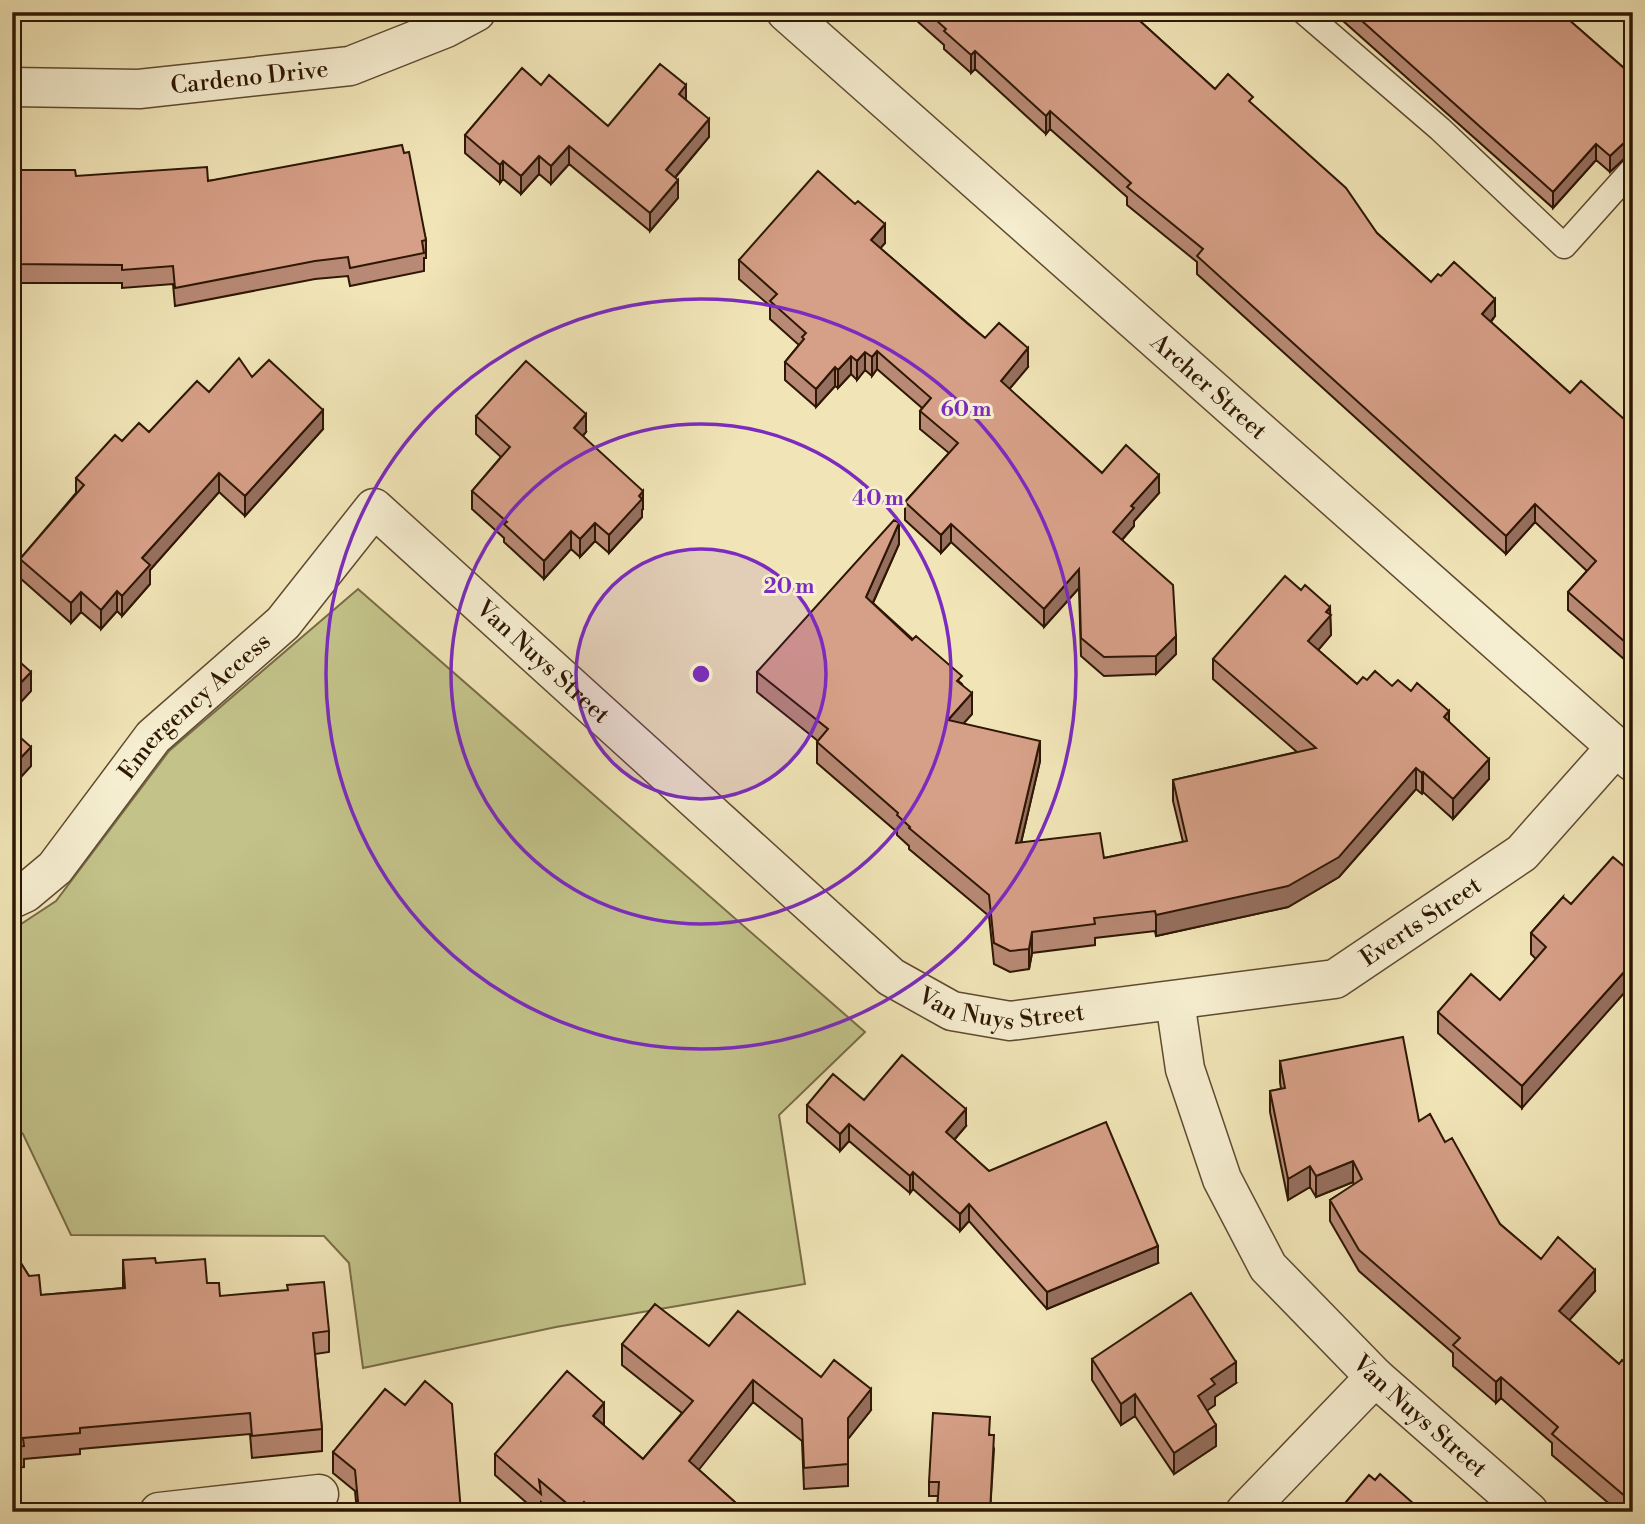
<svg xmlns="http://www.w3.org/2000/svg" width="1645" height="1524" viewBox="0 0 1645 1524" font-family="'Libre Bodoni',serif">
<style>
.green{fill:#c2c289;stroke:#786c46;stroke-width:2}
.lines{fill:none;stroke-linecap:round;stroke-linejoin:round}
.service-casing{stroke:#5f4a31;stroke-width:27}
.minor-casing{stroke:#5f4a31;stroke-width:41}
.tertiary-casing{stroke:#5f4a31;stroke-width:41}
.service{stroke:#f6eed0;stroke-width:24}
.minor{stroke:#f6eed0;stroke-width:38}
.tertiary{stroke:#f6eed0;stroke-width:38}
.wall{fill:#b88974;stroke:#2e1704;stroke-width:2}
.shaded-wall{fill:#966f5e;stroke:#2e1704;stroke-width:2}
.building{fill:#d69f87;stroke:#2e1704;stroke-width:2}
.ring{fill:none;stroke:#7b2cbf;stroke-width:3.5}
.labels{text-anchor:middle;stroke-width:6;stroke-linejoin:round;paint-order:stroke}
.street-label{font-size:24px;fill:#2e1704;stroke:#f6eed0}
.centre{fill:#7b2cbf;stroke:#f6eed0;stroke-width:3.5}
.ring-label{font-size:21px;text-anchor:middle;font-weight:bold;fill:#7b2cbf;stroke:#f6eed0;stroke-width:6;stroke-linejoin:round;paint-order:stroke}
</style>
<rect width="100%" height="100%" fill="#f1e5b7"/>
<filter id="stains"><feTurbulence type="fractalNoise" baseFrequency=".00286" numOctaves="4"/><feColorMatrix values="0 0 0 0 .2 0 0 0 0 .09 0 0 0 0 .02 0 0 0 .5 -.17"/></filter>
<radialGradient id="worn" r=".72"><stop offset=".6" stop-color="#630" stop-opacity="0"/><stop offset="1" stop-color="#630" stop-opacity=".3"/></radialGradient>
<path class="green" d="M358 589 865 1032 779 1115 805 1284 556 1327 363 1368 349 1263 324 1236 71 1235 23 1134 12 1122V930L56 901 169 751Z"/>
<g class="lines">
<defs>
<path id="service" d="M1304 12 1440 129 1564 246 1633 169"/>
<g id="minor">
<path id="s1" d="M786 12 1633 762"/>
<path id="s2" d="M12 899 25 893 55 868 153 737 283 623 374 508 891 977 952 1011 1010 1021 1335 979 1522 853 1616 747"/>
<path id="s3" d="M1175 1001 1185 1069 1222 1179 1268 1267 1375 1377 1529 1512"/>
<path d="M159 1512 319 1494"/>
<path d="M1245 1512 1375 1377"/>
</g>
<g id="tertiary">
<path id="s4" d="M12 87 139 89 350 66 446 28 476 12"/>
</g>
</defs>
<use href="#service" class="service-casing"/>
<use href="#minor" class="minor-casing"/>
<use href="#tertiary" class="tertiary-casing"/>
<use href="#service" class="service"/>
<use href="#minor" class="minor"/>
<use href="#tertiary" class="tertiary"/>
</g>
<path class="wall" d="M907 12H1130L1215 89 1253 105 1377 233 1431 282 1495 316 1491 322 1570 393 1633 427V667L1568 610V592L1587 571 1535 522 1506 554 1197 274V262L1127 205V197L1050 129 1046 134 975 69 971 73 944 49V45Z
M1333 12H1560L1633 76V155H1628L1610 172 1596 160 1553 208Z
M541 85 608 126 686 100 709 137 675 178 678 198 650 231 569 164 551 184 539 174 521 194 503 179 500 183 465 153V135Z
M404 153 426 240V258H424V271L350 286 348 276 315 279 175 306 173 284 122 288V283H12V170L76 176 208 181Z
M855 204 885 243 880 248 985 338 1028 367 1009 389 1102 473 1159 493 1134 521V526L1122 540 1176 654 1156 674 1104 676 1081 656 1079 588 1044 627 951 542 941 553 905 520V502L949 453 920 429V411L922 408 877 369 872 376 865 370 857 380 851 374 838 388 835 386 816 407 785 380V362L799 345 770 319V306L739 279V260Z
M252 377 323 429 245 516 219 492 150 570V584L122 616 117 611 101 629 81 612 71 623 20 578V559L76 493V478L122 441 149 432 209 392Z
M476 416 586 432 583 436 643 509 642 510V517L609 553 595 541 580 557 571 549 544 579 504 542V538L472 509V491L501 457 476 434Z
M899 544 873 603 962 684 972 714 963 723 1040 761 1021 843 1104 858 1183 842 1173 801V780L1297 752 1213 679V659L1301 590 1330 614 1331 635 1318 650 1357 684 1367 680 1411 691 1449 722 1489 779 1453 819 1423 792 1422 794 1416 789 1339 877 1288 907 1156 936 1155 931 1095 938V945L1032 953 1029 969 1010 972 994 964 989 916 909 849V846L897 835V832L817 763V742L818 741 757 692V672Z
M1563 897 1522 1108 1438 1033V1012L1500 1000 1536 959 1531 954V933Z
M1280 1061 1419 1121 1445 1142 1500 1224 1541 1259 1595 1291 1569 1320 1619 1364 1633 1369V1512H1619L1552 1455V1443L1501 1398 1496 1403 1453 1366V1353L1359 1271 1330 1221V1200L1354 1185 1353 1182 1316 1197 1310 1187 1288 1200 1270 1112V1091L1281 1089 1280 1082Z
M864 1100 966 1126 954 1140 989 1171 1158 1263 1047 1309 969 1221 960 1231 913 1189 910 1193 849 1141 840 1151 807 1122V1105Z
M12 1249 41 1295 123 1288V1260L156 1263 207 1283 220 1296 329 1331V1352L315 1354 322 1429V1451L252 1458 250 1434 80 1449V1454L24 1459V1467L12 1468Z
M622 1344 709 1346 821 1377 871 1410 848 1439V1486L804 1489 802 1441 753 1402 698 1469 746 1512H552L541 1502V1512H537L495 1475V1454L603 1425 643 1459 682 1413 622 1365Z
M1092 1359 1236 1383 1215 1397V1405L1207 1410 1216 1446 1174 1474 1135 1416 1121 1425 1092 1380Z
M990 1435 994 1449 990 1512H937L938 1496H929V1482Z
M333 1452 461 1512H357L355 1491 333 1473Z"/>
<path class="shaded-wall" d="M975 51V69L971 73V55Z
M686 85V103L679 94Z
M1050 111V129L1046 134V116Z
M709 119V137L666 188V170Z
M1628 139V155L1610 172V156Z
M1596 144V160L1553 208V192Z
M569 146V164L551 184V166Z
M539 156V174L521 194V176Z
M503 161V179L500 183V165Z
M678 180V198L650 231V213Z
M885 224V243L871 259V240Z
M1495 299V316L1482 332V314Z
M1028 348V367L1001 399V381Z
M877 351V369L872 376V357Z
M865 352V370L857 380V361Z
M851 356V374L838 388V370Z
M835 367V386L816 407V389Z
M323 410V429L245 516V496Z
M586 414V432L574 446V428Z
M219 473V492L150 570V584L122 616V596L142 558Z
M1159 475V493L1134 521V526L1113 550V532L1131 506Z
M643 491V509L642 510V517L609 553V535Z
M1535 504V522L1506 554V536Z
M595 523V541L580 557V539Z
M899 523V544L866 618V597Z
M951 524V542L941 553V535Z
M571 531V549L544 579V561Z
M1079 569V588L1044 627V609Z
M117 591V611L101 629V610Z
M81 592V612L71 623V603Z
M1330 607 1331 635 1308 662V641Z
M1176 636V654L1156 674V656Z
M31 672V691L12 712V692Z
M972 693V714L948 741V720Z
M1449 711V732L1444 717Z
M18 716V735L12 742V723Z
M1040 741V761L1016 864V843Z
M31 747V766L12 787V767Z
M1489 759V779L1453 819V799Z
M1416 768V789L1339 877 1288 907 1156 936V915Z
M1423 772V792L1422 794V773Z
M1032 932V953L1029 969V949Z
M1633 962V983L1522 1108V1086Z
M966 1109V1126L946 1149V1132Z
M849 1124V1141L840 1151V1134Z
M1353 1161V1182L1316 1197V1176Z
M1310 1166V1187L1288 1200V1179Z
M913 1172V1189L910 1193V1176Z
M969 1204V1221L960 1231V1214Z
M1158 1246V1263L1047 1309V1292Z
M1595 1270V1291L1559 1332V1311Z
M1236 1362V1383L1215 1397V1405L1198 1417V1396L1211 1379Z
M1501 1377V1398L1496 1403V1382Z
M753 1380V1402L689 1482V1461Z
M871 1389V1410L848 1439V1418Z
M1135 1394V1416L1121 1425V1404Z
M604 1403V1425L593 1416Z
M1216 1425V1446L1174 1474V1453Z
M584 1502V1512H576Z"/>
<path class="building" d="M927 12H1130L1215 89 1228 74 1253 97 1249 101 1346 188 1377 233 1431 282 1438 274 1441 276 1454 262 1495 299 1482 314 1570 393 1581 381 1633 427V649L1568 592 1596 561 1535 504 1506 536 1197 256 1203 249 1127 187 1131 183 1050 111 1046 116 975 51 971 55 944 31 946 29Z
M1352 12H1560L1633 76V139H1628L1610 156 1596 144 1553 192Z
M660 64 686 85 679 94 709 119 666 170 678 180 650 213 569 146 551 166 539 156 521 176 503 161 500 165 465 135 522 68 541 85 549 75 608 126Z
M402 145 404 153 409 152 426 240 422 241 424 253 350 268 348 257 315 261 175 288 173 266 122 270V265L12 264V170H75L76 176 207 167 208 181Z
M818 171 855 204 858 201 885 224 871 240 968 324 985 338 999 323 1028 348 1001 381 1102 473 1126 445 1159 475 1131 506 1134 508 1113 532 1173 585 1176 636 1156 656 1104 657 1081 638 1079 569 1044 609 951 524 941 535 905 502 958 443 920 411 931 398 877 351 872 357 865 352 857 361 851 356 838 370 835 367 816 389 785 362 804 339 802 337 806 333 770 301 777 294 739 260Z
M239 358 252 377 269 360 323 410 245 496 219 473 142 558 150 565 122 596 117 591 101 610 81 592 71 603 20 559 84 485 76 478 115 435 122 441 139 423 149 432 197 381 209 392Z
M526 361 586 414 574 428 643 491 639 496 642 499 609 535 595 523 580 539 571 531 544 561 504 524 507 522 472 491 510 447 476 416Z
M894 520 899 523 866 597 912 640 916 636 962 676 957 681 972 693 948 720 1040 741 1016 843 1100 833 1104 858 1187 841 1173 780 1316 748 1213 659 1285 576 1301 590 1305 585 1330 607 1326 612 1331 615 1308 641 1357 684 1363 677 1367 680 1375 671 1392 686 1398 680 1411 691 1417 683 1449 711 1444 717 1489 759 1453 799 1423 772 1422 773 1416 768 1339 857 1288 886 1156 915 1155 911 1094 918 1095 924 1032 932 1029 949 1010 951 994 943 989 895 909 828 910 827 897 815 898 813 817 742 828 729 757 672Z
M12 655 31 672 12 692Z
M12 710 18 716 12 723Z
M12 730 31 747 12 767Z
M1613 857 1633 874V962L1522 1086 1438 1012 1471 974 1500 1000 1546 947 1531 933 1563 897 1571 904Z
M1403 1037 1419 1121 1430 1114 1445 1142 1452 1138 1500 1224 1541 1259 1558 1237 1595 1270 1559 1311 1619 1364 1622 1360 1633 1369V1503L1552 1434 1558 1427 1501 1377 1496 1382 1453 1345 1460 1338 1359 1250 1330 1200 1362 1179 1353 1161 1316 1176 1310 1166 1288 1179 1270 1091 1285 1088 1280 1061Z
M902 1055 966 1109 946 1132 989 1171 1106 1122 1158 1246 1047 1292 969 1204 960 1214 913 1172 910 1176 849 1124 840 1134 807 1105 833 1074 864 1100Z
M12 1249 29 1276 39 1275 41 1295 125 1288 123 1260 155 1258 156 1263 205 1259 207 1283H219L220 1296 288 1290 287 1285 324 1282 329 1331 313 1333 322 1429 252 1436 250 1413 80 1428V1433L23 1438 24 1446 12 1447Z
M1191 1293 1236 1362 1211 1379 1215 1384 1198 1396 1216 1425 1174 1453 1135 1394 1121 1404 1092 1359Z
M655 1304 709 1346 738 1311 821 1377 834 1360 871 1389 848 1418V1464L804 1468 802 1419 753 1380 689 1461 746 1512H595L584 1502 576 1511 539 1480 541 1494 495 1454 567 1371 604 1403 593 1416 643 1459 693 1401 622 1344Z
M425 1381 452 1404 461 1512H359L355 1470 333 1452 385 1389 405 1405Z
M933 1413 990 1417 989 1435H994L990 1512H937L939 1482H929Z
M1380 1474 1423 1512H1343L1340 1509 1369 1475 1375 1480Z"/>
<circle cx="701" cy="674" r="125" fill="#7b2cbf" fill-opacity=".12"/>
<g class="ring">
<circle cx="701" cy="674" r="125"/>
<circle cx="701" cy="674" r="250"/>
<circle cx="701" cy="674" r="375"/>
</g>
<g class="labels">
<g class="street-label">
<text dy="8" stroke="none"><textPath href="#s4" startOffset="238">Cardeno Drive</textPath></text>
<text dy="8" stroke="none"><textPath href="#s1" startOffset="565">Archer Street</textPath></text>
<text dy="8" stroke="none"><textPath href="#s2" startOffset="765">Van Nuys Street</textPath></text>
<text dy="8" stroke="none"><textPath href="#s2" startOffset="268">Emergency Access</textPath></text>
<text dy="8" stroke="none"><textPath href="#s2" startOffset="1794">Everts Street</textPath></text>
<text dy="8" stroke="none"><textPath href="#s2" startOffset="1353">Van Nuys Street</textPath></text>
<text dy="8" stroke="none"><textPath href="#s3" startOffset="497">Van Nuys Street</textPath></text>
</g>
</g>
<circle cx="701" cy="674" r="10" class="centre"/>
<g class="ring-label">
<text x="966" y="416">60 m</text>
<text x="878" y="505">40 m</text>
<text x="789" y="593">20 m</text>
</g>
<rect width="1645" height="1524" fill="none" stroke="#f1e5b7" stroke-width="42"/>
<rect x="14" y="14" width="1617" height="1496" fill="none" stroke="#2e1704" stroke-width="3.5"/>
<rect x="21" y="21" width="1603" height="1482" fill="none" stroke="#2e1704" stroke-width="2"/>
<rect width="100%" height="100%" filter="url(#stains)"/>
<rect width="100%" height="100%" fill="url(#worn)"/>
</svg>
